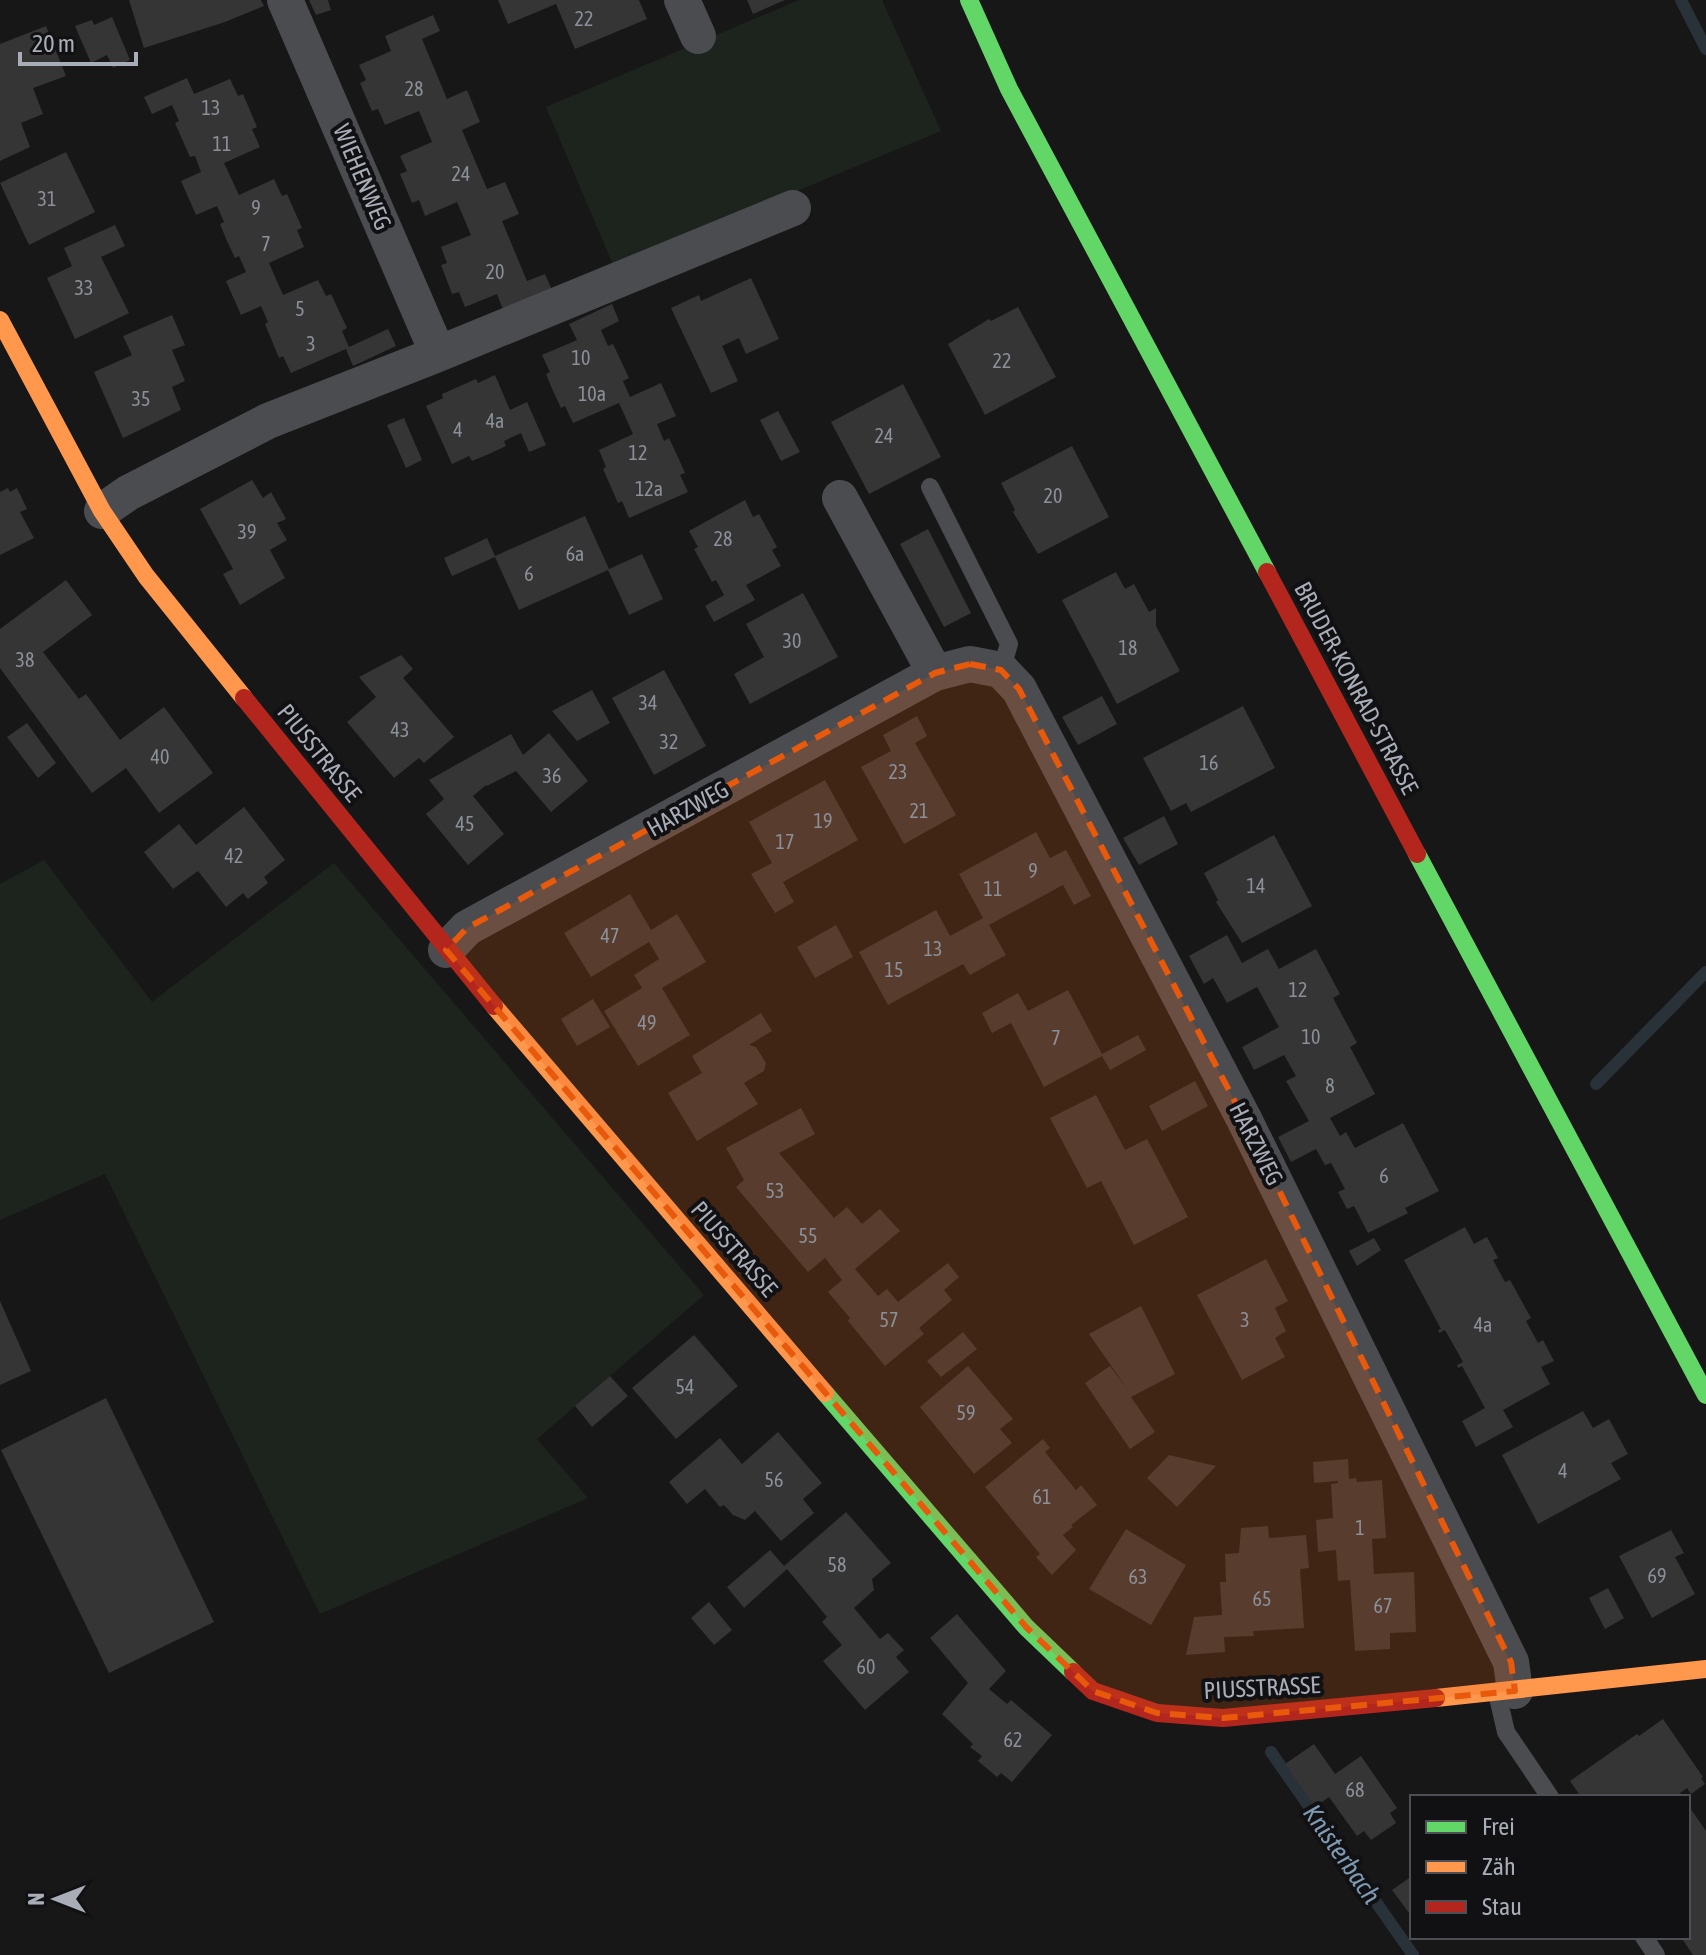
<svg xmlns="http://www.w3.org/2000/svg" width="1706" height="1955" viewBox="0 0 1706 1955" font-family="'Asap Condensed',sans-serif">
<style>
.green{fill:#1d241e}
.lines{fill:none;stroke-linecap:round;stroke-linejoin:round}
.stream{stroke:#2a3239;stroke-width:12}
.building{fill:#353536}
.lane{stroke:#4b4c50;stroke-width:18}
.street{stroke:#4b4c50;stroke-width:36}
.fast{stroke:#63d668;stroke-width:18}
.slow{stroke:#ff974d;stroke-width:18}
.jam{stroke:#b3261e;stroke-width:18}
.marked{fill:#e8590c;fill-opacity:0.2;stroke:#e8590c;stroke-width:6;stroke-dasharray:16 10;stroke-linejoin:round}
.labels{text-anchor:middle;stroke-width:8;stroke-linejoin:round;paint-order:stroke}
.number-label{font-size:20px;fill:#8b8f98}
.street-label{font-size:24px;fill:#a8adb8;stroke:#111113}
.water-label{font-size:26px;font-style:italic;fill:#7f9bb3;stroke:#111113}
</style>
<rect width="100%" height="100%" fill="#171717"/>
<path class="green" d="M799 0H882L941 131 614 267 546 107Z
M44 860 152 1002 334 863 704 1295 537 1439 588 1498 320 1614 105 1174 0 1220V884Z"/>
<g class="lines">
<path class="stream" d="M1681 0 1706 49
M1596 1084 1706 972
M1271 1752 1413 1955"/>
</g>
<path class="building" d="M129 0H261L264 6 225 22 144 48Z
M309 0H328L331 10 316 15Z
M498 0H639L647 19 575 49 556 4 508 24Z
M747 0H785L753 14Z
M433 15 440 31 422 39 447 99 467 90 480 122 462 130 487 189 505 182 519 214 502 221 527 281 545 274 552 290 503 310 497 294 465 307 459 292 452 294 441 265 447 263 441 247 471 235 457 202 425 216 419 200 412 203 400 174 407 171 400 156 432 142 419 111 385 125 378 109 372 111 360 83 366 80 359 65 391 51 385 36Z
M112 17 130 60 113 68 107 55 91 63 75 26 92 20 94 25Z
M46 26 66 76 33 88 43 114 21 123 30 147 0 161V44Z
M187 78 194 94 230 79 238 96 243 94 257 127 252 129 260 147 224 163 239 195 274 179 282 196 287 194 302 228 297 230 304 247 269 263 283 295 318 280 326 296 331 294 347 328 342 331 349 347 388 329 396 346 353 366 346 349 291 373 283 356 279 358 265 324 268 322 261 306 241 315 226 281 246 272 239 256 235 258 227 241 220 224 224 222 217 206 196 215 181 181 201 172 195 156 190 157 175 123 179 121 172 105 152 114 144 97Z
M66 152 95 212 29 245 0 183Z
M115 225 125 246 101 257 129 313 75 339 47 278 72 266 64 248Z
M751 278 779 339 746 354 739 338 722 346 738 381 711 393 671 308 699 295 701 301Z
M612 304 619 321 601 330 608 346 613 344 629 378 623 381 630 397 661 383 676 416 657 424 664 441 669 438 677 455 685 473 680 475 688 492 629 518 622 501 618 503 603 469 606 467 599 450 633 434 619 403 573 423 565 406 561 408 553 391 546 374 550 372 542 355 577 340 569 324Z
M1018 307 1056 377 985 415 948 344 989 319 991 321Z
M172 315 185 345 172 350 185 381 172 387 181 410 123 438 94 372 132 355 123 336Z
M495 375 510 410 527 402 546 445 529 452 521 433 504 441 506 446 489 454 472 461 469 456 452 464 426 406 443 398 442 394 476 379 478 383Z
M903 384 941 457 869 494 831 422Z
M778 411 800 452 781 461 760 420Z
M404 418 422 460 406 468 387 425Z
M1072 446 1109 517 1038 554 1013 512 1015 510 1001 483Z
M252 480 263 498 271 492 286 519 277 523 287 540 270 550 285 578 240 605 223 574 233 569 200 509Z
M8 488 10 492 17 488 27 509 20 512 34 538 0 555V492Z
M745 500 753 517 759 514 777 547 772 550 781 566 746 585 755 600 714 622 705 606 724 595 716 580 712 582 694 549 698 547 689 531Z
M585 516 609 569 642 554 663 599 629 615 608 570 519 610 495 557 452 576 444 558 487 538 495 556Z
M928 529 971 613 944 627 900 544Z
M1116 572 1125 589 1134 584 1149 612 1156 608V626L1180 671 1117 704 1062 600Z
M66 580 92 615 43 652 79 699 86 694 120 740 164 707 213 773 159 813 126 768 92 793 0 668V629Z
M803 593 838 657 750 704 734 674 764 657 746 624Z
M401 655 413 669 403 678 454 737 424 763 419 758 394 778 347 722 376 697 359 677Z
M664 670 706 746 654 775 612 698Z
M592 690 610 723 577 741 552 711Z
M1102 696 1117 724 1078 745 1062 717Z
M1243 706 1275 768 1191 812 1186 803 1171 811 1143 758Z
M917 716 927 736 915 743 956 815 904 844 861 767 891 751 883 735Z
M27 723 56 763 38 778 7 737Z
M549 733 588 781 551 812 516 771 487 786 486 785 473 796 504 834 468 865 426 814 444 799 429 780 511 734 523 755Z
M825 780 858 840 783 882 794 902 775 913 751 874 772 863 749 822Z
M244 807 285 860 264 877 268 883 248 899 243 893 226 907 198 871 173 889 144 852 179 824 196 845Z
M1164 816 1178 844 1139 865 1123 838Z
M1036 832 1050 858 1066 850 1091 896 1074 905 1063 885 989 925 1006 955 970 975 963 964 888 1005 859 952 936 910 950 936 983 918 959 874Z
M1274 835 1312 906 1242 943 1216 902 1218 900 1204 873Z
M630 894 651 930 677 914 706 962 662 988 690 1035 638 1066 604 1011 642 988 634 975 659 959 649 942 591 977 564 933Z
M836 925 853 957 815 978 797 947Z
M1227 935 1242 963 1268 949 1279 969 1316 949 1340 994 1333 998 1357 1043 1350 1047 1375 1094 1330 1118 1340 1136 1346 1132 1355 1148 1403 1123 1439 1191 1405 1208 1408 1213 1368 1233 1354 1206 1347 1209 1338 1192 1345 1189 1331 1163 1325 1165 1316 1149 1291 1162 1278 1137 1309 1121 1286 1081 1296 1076 1284 1055 1254 1070 1242 1047 1279 1027 1257 987 1227 1003 1213 978 1204 984 1189 956Z
M1068 990 1102 1054 1138 1035 1146 1050 1110 1070 1102 1056 1044 1087 1011 1023 992 1033 982 1013 1018 993 1028 1011Z
M593 999 610 1027 577 1046 561 1019Z
M761 1013 772 1031 749 1045 756 1047 766 1063 764 1071 744 1083 758 1104 697 1141 668 1093 702 1073 692 1056Z
M1195 1081 1208 1106 1162 1131 1149 1106Z
M1096 1095 1125 1150 1147 1139 1188 1217 1134 1245 1101 1181 1087 1188 1050 1118Z
M801 1108 815 1134 779 1153 834 1218 847 1207 862 1224 880 1209 900 1231 855 1269 878 1296 887 1289 898 1302 948 1263 959 1277 944 1290 952 1300 919 1328 924 1334 885 1366 848 1321 850 1318 828 1292 842 1280 825 1258 808 1272 736 1187 744 1180 726 1148Z
M1465 1227 1474 1244 1487 1237 1498 1258 1493 1260 1505 1282 1510 1280 1531 1318 1526 1321 1538 1343 1543 1340 1554 1361 1541 1367 1550 1384 1503 1410 1513 1427 1476 1447 1462 1421 1485 1408 1462 1366 1458 1368 1457 1365 1463 1362 1445 1330 1439 1333 1438 1330 1441 1329 1404 1260Z
M1374 1238 1381 1250 1357 1266 1349 1251Z
M1266 1259 1288 1301 1275 1308 1286 1331 1275 1338 1285 1357 1242 1380 1197 1295Z
M0 1301 31 1371 0 1385Z
M1141 1306 1175 1374 1131 1397 1155 1432 1130 1449 1085 1383 1110 1366 1128 1390 1089 1334Z
M963 1332 977 1349 941 1377 927 1361Z
M694 1335 738 1386 676 1439 632 1388Z
M968 1366 1013 1419 1000 1429 1012 1443 974 1474 920 1407Z
M610 1376 628 1396 592 1427 575 1406Z
M106 1398 214 1622 109 1673 1 1450Z
M1583 1411 1593 1428 1609 1419 1628 1454 1611 1463 1621 1479 1538 1524 1502 1455Z
M778 1432 822 1483 803 1499 814 1513 781 1541 755 1511 745 1520 733 1515 724 1505 720 1507 705 1489 687 1504 669 1482 720 1438 742 1464Z
M1043 1439 1050 1448 1045 1452 1076 1490 1081 1485 1097 1505 1071 1525 1073 1527 1063 1535 1076 1550 1052 1575 1036 1557 1040 1554 985 1487Z
M1169 1455 1216 1466 1177 1507 1147 1478Z
M1348 1459 1349 1479 1356 1478 1357 1482 1382 1480 1386 1538 1372 1539 1374 1574 1414 1572 1416 1632 1390 1633V1649L1355 1651 1350 1580 1338 1581 1336 1550 1318 1552 1316 1520 1333 1518 1331 1484 1338 1483V1481L1314 1483 1313 1462Z
M846 1512 891 1563 872 1579 874 1590 854 1608 880 1639 888 1633 904 1650 896 1657 909 1672 865 1710 823 1661 842 1645 822 1622 827 1617 787 1569 744 1608 727 1587 770 1550 784 1566Z
M1268 1526 1269 1538 1306 1535 1309 1568 1300 1569 1304 1628 1253 1631 1254 1636 1224 1637 1225 1652 1186 1655 1194 1617 1222 1615 1220 1582H1226L1225 1554 1239 1553 1241 1528Z
M1126 1529 1186 1565 1151 1625 1089 1589Z
M1671 1530 1684 1553 1675 1557 1695 1594 1652 1618 1619 1556Z
M1608 1588 1624 1618 1605 1629 1589 1598Z
M709 1602 732 1630 714 1645 691 1618Z
M957 1614 1006 1671 989 1689 1007 1704 1011 1700 1052 1735 1012 1782 1001 1773 997 1777 978 1761 982 1756 970 1747 973 1744 942 1714 968 1683 930 1638Z
M1663 1719 1703 1777 1701 1778 1705 1784 1691 1794 1687 1788 1680 1793 1682 1797H1581L1570 1781 1637 1734 1639 1736Z
M1314 1744 1335 1774 1361 1756 1397 1808 1390 1813 1396 1823 1371 1840 1364 1831 1357 1836 1329 1797 1315 1807 1285 1764Z
M1688 1805 1706 1831V1955H1693L1681 1937H1688Z
M1412 1876V1917L1392 1890Z"/>
<g class="lines">
<path class="lane" d="M930 487 1009 644 1001 670
M1497 1693 1506 1732 1550 1797
M1644 1937 1656 1955"/>
<path class="street" d="M285 0 438 354
M682 0 698 36
M840 498 935 673
M102 511 128 493 268 421 438 354 793 208
M446 950 467 928 935 673 970 664 1001 670 1019 689 1244 1119 1511 1662 1515 1691"/>
<path class="fast" d="M969 0 1009 89 1267 572
M1417 854 1706 1395
M825 1393 1026 1627 1073 1672"/>
<path class="slow" d="M0 320 102 511 146 576 244 698
M494 1006 825 1393
M1436 1698 1706 1669"/>
<path class="jam" d="M1267 572 1417 854
M244 698 494 1006
M1073 1672 1093 1691 1157 1713 1223 1718 1436 1698"/>
</g>
<path class="marked" d="M970 664 1001 670 1019 689 1244 1119 1511 1662 1515 1691 1223 1718 1157 1713 1093 1691 1026 1627 446 950 467 928 935 673Z"/>
<g class="labels">
<g class="number-label">
<text x="584" y="26">22</text>
<text x="414" y="96">28</text>
<text x="211" y="115">13</text>
<text x="222" y="151">11</text>
<text x="461" y="181">24</text>
<text x="47" y="206">31</text>
<text x="256" y="215">9</text>
<text x="266" y="251">7</text>
<text x="495" y="279">20</text>
<text x="84" y="295">33</text>
<text x="300" y="316">5</text>
<text x="311" y="351">3</text>
<text x="581" y="365">10</text>
<text x="1002" y="368">22</text>
<text x="592" y="401">10a</text>
<text x="141" y="406">35</text>
<text x="495" y="428">4a</text>
<text x="458" y="437">4</text>
<text x="884" y="443">24</text>
<text x="638" y="460">12</text>
<text x="649" y="496">12a</text>
<text x="1053" y="503">20</text>
<text x="247" y="539">39</text>
<text x="723" y="546">28</text>
<text x="575" y="561">6a</text>
<text x="529" y="581">6</text>
<text x="792" y="648">30</text>
<text x="1128" y="655">18</text>
<text x="25" y="667">38</text>
<text x="648" y="710">34</text>
<text x="400" y="737">43</text>
<text x="669" y="749">32</text>
<text x="160" y="764">40</text>
<text x="1209" y="770">16</text>
<text x="898" y="779">23</text>
<text x="552" y="783">36</text>
<text x="919" y="818">21</text>
<text x="823" y="828">19</text>
<text x="465" y="831">45</text>
<text x="785" y="849">17</text>
<text x="234" y="863">42</text>
<text x="1033" y="878">9</text>
<text x="1256" y="893">14</text>
<text x="993" y="896">11</text>
<text x="610" y="943">47</text>
<text x="933" y="956">13</text>
<text x="894" y="977">15</text>
<text x="1298" y="997">12</text>
<text x="647" y="1030">49</text>
<text x="1311" y="1044">10</text>
<text x="1056" y="1045">7</text>
<text x="1330" y="1093">8</text>
<text x="1384" y="1183">6</text>
<text x="775" y="1198">53</text>
<text x="808" y="1243">55</text>
<text x="889" y="1327">57</text>
<text x="1245" y="1327">3</text>
<text x="1483" y="1332">4a</text>
<text x="685" y="1394">54</text>
<text x="966" y="1420">59</text>
<text x="1563" y="1478">4</text>
<text x="774" y="1487">56</text>
<text x="1042" y="1504">61</text>
<text x="1360" y="1535">1</text>
<text x="837" y="1572">58</text>
<text x="1657" y="1583">69</text>
<text x="1138" y="1584">63</text>
<text x="1262" y="1606">65</text>
<text x="1383" y="1613">67</text>
<text x="866" y="1674">60</text>
<text x="1013" y="1747">62</text>
<text x="1355" y="1797">68</text>
</g>
<g class="street-label">
<text transform="translate(362 177) rotate(67)" y="8">WIEHENWEG</text>
<text transform="translate(1356 688) rotate(62)" y="8">BRUDER-KONRAD-STRASSE</text>
<text transform="translate(319 753) rotate(51)" y="8">PIUSSTRASSE</text>
<text transform="translate(688 809) rotate(-29)" y="8">HARZWEG</text>
<text transform="translate(1256 1144) rotate(63)" y="8">HARZWEG</text>
<text transform="translate(734 1249) rotate(49)" y="8">PIUSSTRASSE</text>
<text transform="translate(1262 1688) rotate(-3)" y="8">PIUSSTRASSE</text>
</g>
<g class="water-label">
<text transform="translate(1342 1854) rotate(55)" y="9">Knisterbach</text>
</g>
</g>
<rect x="1410" y="1795" width="280" height="144" fill="#111113" stroke="#4d4f55" stroke-width="2"/>
<rect x="1426" y="1821" width="40" height="12" fill="#63d668" stroke="#4d4f55" stroke-width="2"/>
<text x="1482" y="1835" font-size="24" fill="#a8adb8">Frei</text>
<rect x="1426" y="1861" width="40" height="12" fill="#ff974d" stroke="#4d4f55" stroke-width="2"/>
<text x="1482" y="1875" font-size="24" fill="#a8adb8">Zäh</text>
<rect x="1426" y="1901" width="40" height="12" fill="#b3261e" stroke="#4d4f55" stroke-width="2"/>
<text x="1482" y="1915" font-size="24" fill="#a8adb8">Stau</text>
<g transform="translate(56 1899) rotate(270)" stroke="#111113" stroke-width="6" paint-order="stroke">
<path d="M0-6L14 30L0 20L-14 30Z" fill="#a8adb8"/>
<text y="-12" font-size="22" font-weight="bold" text-anchor="middle" fill="#a8adb8">N</text>
</g>
<path d="M20 52v12h116v-12" fill="none" stroke="#a8adb8" stroke-width="4"/>
<text x="32" y="52" font-size="24" fill="#a8adb8" stroke="#111113" stroke-width="6" paint-order="stroke">20 m</text>
</svg>
